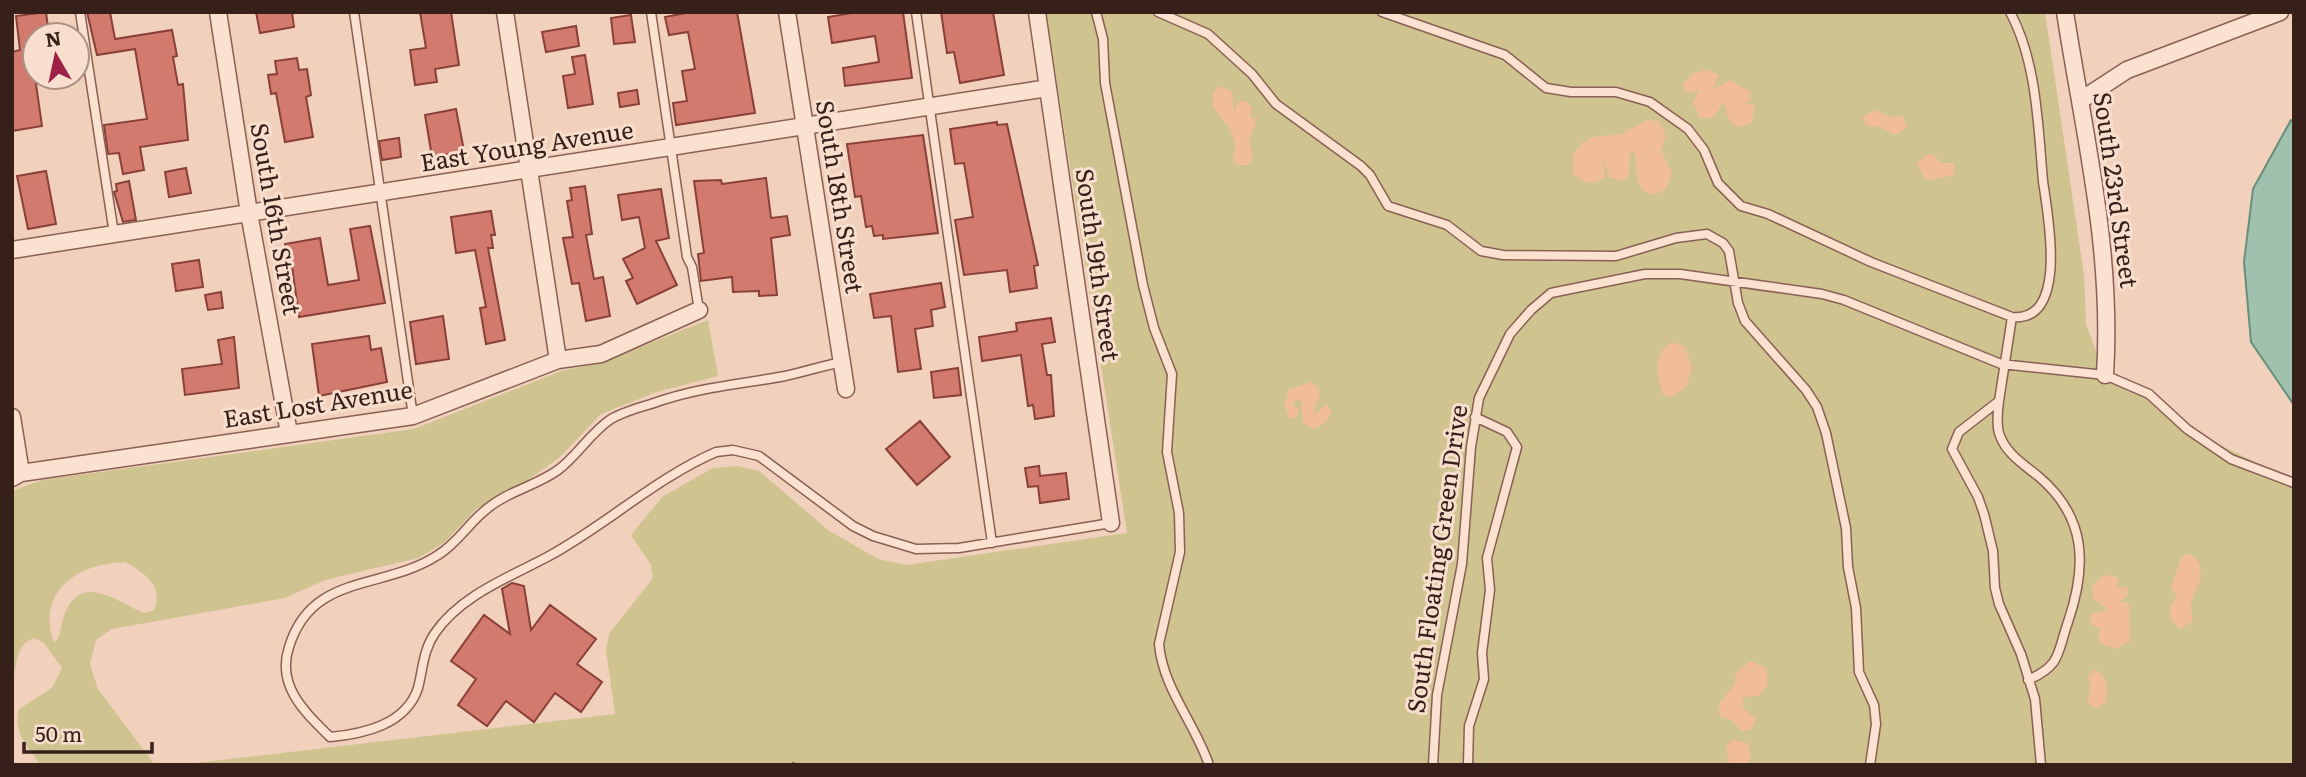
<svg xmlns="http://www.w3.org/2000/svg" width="2306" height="777" viewBox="0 0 2306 777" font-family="Literata,serif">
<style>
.green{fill:#cfc38f;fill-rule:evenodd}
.sand{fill:#f0bd96}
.water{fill:#a0c1ae;stroke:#678f79;stroke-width:2}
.building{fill:#d27a6e;stroke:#8a4038;stroke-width:2}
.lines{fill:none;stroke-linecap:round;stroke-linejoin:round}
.lane-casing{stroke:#896054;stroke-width:11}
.street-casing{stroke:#896054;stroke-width:19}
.path{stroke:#896054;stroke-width:3.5;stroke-dasharray:5 3.5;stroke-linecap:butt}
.lane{stroke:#fbe1cf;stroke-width:8}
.street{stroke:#fbe1cf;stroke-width:16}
.labels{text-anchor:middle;stroke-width:6;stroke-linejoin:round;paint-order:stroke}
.street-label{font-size:24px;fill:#37201a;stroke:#f8decc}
</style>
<rect width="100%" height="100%" fill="#f1d1bc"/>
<path class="green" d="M1046 12H2045L2084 275 2086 324 2105 375 2149 394 2187 429 2294 481V765H178L615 714 606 650 609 634 653 578 651 565 631 535 662 497 713 468 738 466 759 471 828 530 878 559 907 565 1127 533Z
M708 320 718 376 657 392 601 414 560 457 525 482 476 509 444 543 418 558 325 580 285 598 112 629 96 640 90 664 98 689 155 765H41C28 747 12 732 19 709L52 688 62 668 44 643 34 638C14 645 18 666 12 684V491L42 480 414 429 561 371 600 363ZM125 562C145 573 164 586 154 610L144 613C117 602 80 570 64 616 60 626 62 635 54 643 35 591 79 563 125 562Z"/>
<path class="sand" d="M1707 70 1719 75 1713 89 1730 80 1751 92V100L1744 103 1755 105 1752 122 1741 127C1726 125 1727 112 1724 102L1713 118H1700L1693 103 1699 90 1687 93 1682 85 1693 73Z
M1220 86 1232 92 1234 112 1238 102 1246 101 1252 108 1250 118 1257 119 1249 139 1253 158 1248 165H1237L1233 162C1232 155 1236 150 1235 144 1232 126 1222 120 1213 107V93Z
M1875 110 1890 117 1903 116 1907 127 1895 135 1880 127 1867 126 1863 120 1864 116Z
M1647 120 1659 121 1666 135 1661 150 1672 174 1665 190 1652 195C1630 188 1640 164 1633 150L1630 154 1629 175 1623 181 1609 178 1603 157 1605 177 1594 183 1582 181 1573 174V155L1581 144 1592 137 1621 134Z
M1928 154 1934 155 1940 163H1954V175L1930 180 1924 178 1917 163Z
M1673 342 1685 347 1692 368 1687 386 1671 397 1663 394C1656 373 1652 354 1673 342Z
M1311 382C1329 391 1313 402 1314 415L1326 404 1332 411 1326 422 1314 429 1303 423 1301 401 1296 400 1293 403 1299 410 1296 419 1289 418 1284 406 1288 390Z
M2189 553C2214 571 2192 590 2191 605 2191 611 2193 615 2192 622L2180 629 2171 620 2170 606 2177 597 2171 587 2181 558Z
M2112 575 2119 579 2117 587H2127L2128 595 2119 602 2129 603 2130 641 2117 649 2101 644 2098 639 2100 628 2091 624 2090 618 2093 613 2104 612 2106 608 2093 598 2092 586 2101 577Z
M1750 661 1766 668 1768 684 1759 696 1743 697V708L1756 719 1751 730 1741 731 1733 721 1720 716 1718 706 1735 683 1736 672Z
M2095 670C2108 675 2109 692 2105 703L2096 709 2087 702 2091 688 2088 676Z
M1733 739 1748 744 1751 759 1745 765H1729L1726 747Z"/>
<path class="water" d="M2291 120 2294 122V405L2251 342 2244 262 2253 189Z"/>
<path class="building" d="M46 12 49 35H35V77L42 126 12 131V52L20 50 16 16Z
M87 12H110L115 39 172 30 177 56 173 57 178 85 183 84 188 140 140 147 144 170 123 174 119 153 108 154 104 125 147 119 135 49 97 55Z
M256 12H292L294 27 260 33Z
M420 12H451L459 65 435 69 437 82 415 85 410 50 426 48Z
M691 12H737L755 113 676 125 673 103 687 101 682 71 695 69 688 32 669 35 665 17Z
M858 12H903L912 78 845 86 843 68 879 62 875 36 832 43 828 17Z
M941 12H993L1004 75 960 83 954 52 947 53Z
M631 15 635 42 614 44 611 18Z
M576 26 579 46 546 52 542 32Z
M585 55 593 104 568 108 563 76 575 74 572 57Z
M297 58 299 70 307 69 311 95 306 97 313 137 285 142 276 93 271 94 268 75 277 74 275 61Z
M637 90 639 104 620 107 618 93Z
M456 109 464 151 432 157 425 115Z
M997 122V125L1007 124 1038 265 1034 266 1037 288 1010 292 1007 270 964 275 955 220 973 217 964 163 955 164 950 129Z
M923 135 938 233 883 239V235L874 236 872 226 866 227 861 196 855 197 847 144Z
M399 138 401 157 382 160 379 141Z
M186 168 191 193 169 197 165 172Z
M46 171 56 224 28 229 17 176Z
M766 178 771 218 787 216 790 235 771 238 777 295 759 296V291L733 292 732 277 701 281 698 254 704 253 694 181 721 180 722 184Z
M129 181 136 220 123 222 114 192 117 191 116 184Z
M585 186 592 234 586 235 594 279 603 277 610 316 586 321 579 283 572 284 563 238 573 237 567 201 572 200 570 188Z
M661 189 669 238 656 241 677 285 637 304 626 281 633 278 623 259 645 248 639 217 622 220 618 195Z
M491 211 495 235H491L493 248H488L505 340 486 344 480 308 486 307 475 250 456 253 451 217Z
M370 226 385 303 299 317 292 266 289 267 285 244 320 238 328 285 359 280 350 229Z
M199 260 203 287 176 291 172 264Z
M941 283 945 307 931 310 933 326 915 329 921 369 898 372 891 316 874 318 870 294Z
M221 292 223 308 208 310 205 295Z
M443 316 449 359 416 364 410 322Z
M1051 318 1055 342 1042 344 1047 375H1051L1054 416 1035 419 1033 405 1028 406 1021 355 982 361 979 337 1017 331 1016 323Z
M369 336 371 350 381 348 387 382 319 396 312 344Z
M234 337 239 388 185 395 182 369 222 364 218 340Z
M958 368 961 395 934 398 931 372Z
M920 421 950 457 917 485 886 449Z
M1039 466 1040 476 1066 473 1069 499 1040 503 1038 486 1028 487 1025 468Z
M512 583 524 586 531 630 550 605 596 639 577 664 602 682 581 712 555 693 534 722 506 701 487 726 458 705 476 679 451 661 484 615 510 634 502 589Z"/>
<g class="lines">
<defs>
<path id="lane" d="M80 12 114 234
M354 12 413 416
M651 12 687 257 692 267 699 310
M916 12 992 543
M1096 12 1103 39 1105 83 1143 285 1154 328 1172 374 1167 452 1179 513 1180 552 1159 644C1163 689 1195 723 1209 765
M1158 12 1208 34 1252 74 1276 104 1361 166 1370 175 1388 206 1447 225 1481 251 1503 255 1616 256 1676 238 1707 234 1723 243 1729 251 1738 303 1745 321 1806 390 1817 407 1826 433 1846 528 1848 567 1856 608 1859 672 1874 705 1876 724 1870 765
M1382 12 1505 55 1546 88 1571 92H1616L1650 102 1688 129 1704 150 1718 183 1741 206 1768 214 1871 262 2012 317
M2010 12C2037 62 2038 126 2043 181 2047 211 2070 323 2012 317L1999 401 1959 432 1952 449 1978 497 1984 514 1993 551 1995 588 1999 604 2021 654 2035 699 2041 765
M842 362C822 366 804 372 785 376 736 385 699 387 651 404 637 408 623 412 611 419 590 433 578 455 558 470 536 486 508 491 488 508 469 522 459 542 438 555 383 591 312 572 289 647 276 686 305 712 330 737 363 734 406 725 418 688 423 669 423 650 435 633 461 595 510 577 549 556 606 525 656 478 716 452L733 450 759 456 853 526 873 536 916 549 959 548 1111 523
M1999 401C1998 411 1996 423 1999 433 2005 453 2023 464 2038 476 2087 517 2087 566 2068 622 2057 653 2062 665 2028 680
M1433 765 1437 695 1462 564 1471 447 1479 398 1510 334 1531 310 1551 293 1645 274H1680L1822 294 1844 300 2001 364 2105 375 2149 394 2187 429 2231 459 2294 483
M1468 765 1469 726 1484 679 1482 653 1490 590 1487 558 1517 447 1507 432 1475 417"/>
<path id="street" d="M218 12 249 213 289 433
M505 12 558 360
M787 12 846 389
M1037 12 1111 523
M2065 12C2084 135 2113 249 2105 375
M2081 100 2127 70 2280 12
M12 250 1048 88
M12 417 21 473
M12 478 21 473 413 416 558 360 601 354 699 310"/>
</defs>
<use href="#lane" class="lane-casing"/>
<use href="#street" class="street-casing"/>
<path class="path" d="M792 763 795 765"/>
<use href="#lane" class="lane"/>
<use href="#street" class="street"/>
</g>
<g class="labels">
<g class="street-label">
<text transform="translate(527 147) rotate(-9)" y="8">East Young Avenue</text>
<text transform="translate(2115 190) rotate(82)" y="8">South 23rd Street</text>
<text transform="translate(839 197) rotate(81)" y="8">South 18th Street</text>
<text transform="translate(275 219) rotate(80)" y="8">South 16th Street</text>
<text transform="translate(1097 265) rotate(82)" y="8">South 19th Street</text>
<text transform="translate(318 405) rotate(-9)" y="8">East Lost Avenue</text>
<text transform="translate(1438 559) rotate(-82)" y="8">South Floating Green Drive</text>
</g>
</g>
<rect width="2306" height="777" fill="none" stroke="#37201a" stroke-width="28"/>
<g transform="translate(56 56) rotate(351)"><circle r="33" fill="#f8decc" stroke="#ab9285" stroke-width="2"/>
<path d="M0-5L12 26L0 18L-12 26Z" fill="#9d2046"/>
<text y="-10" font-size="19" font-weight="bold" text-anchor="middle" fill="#37201a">N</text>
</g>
<path d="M24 742v10h128v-10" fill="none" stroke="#37201a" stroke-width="3.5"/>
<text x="35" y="742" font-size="21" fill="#37201a" stroke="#f8decc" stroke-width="5" paint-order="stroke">50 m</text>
</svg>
